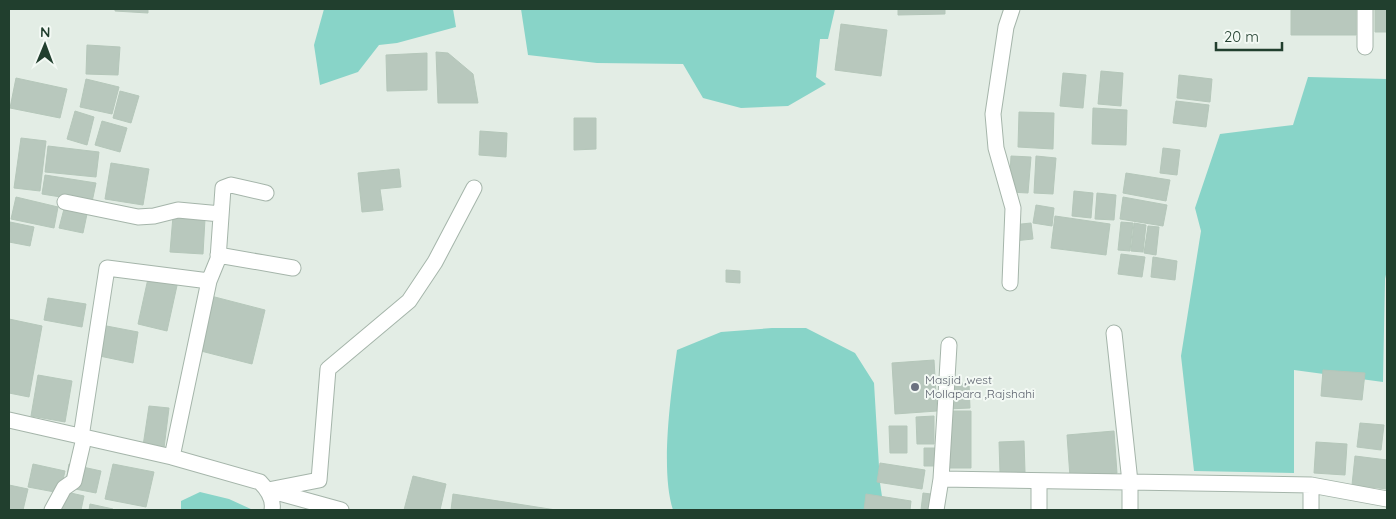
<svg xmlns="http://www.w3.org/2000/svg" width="1396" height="519" viewBox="0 0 1396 519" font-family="Quicksand,sans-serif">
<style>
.water{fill:#88d4c8}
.building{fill:#b8c8bd;stroke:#b5c7ba}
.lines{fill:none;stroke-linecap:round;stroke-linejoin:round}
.street-casing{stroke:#a5b5aa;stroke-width:17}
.street{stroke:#fff;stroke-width:15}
.worship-dot{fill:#6b7280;stroke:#f3f9f4;stroke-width:2}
.labels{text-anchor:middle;stroke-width:4;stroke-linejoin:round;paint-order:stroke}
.worship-label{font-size:12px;fill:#5b616d;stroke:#f3f9f4;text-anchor:start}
</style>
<rect width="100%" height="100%" fill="#e3ede5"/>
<path class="water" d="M324 9H453L456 27 397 43 379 45 358 72 320 85 314 45Z
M521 9H835L828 39H820L816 77 826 84 788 106 741 108 703 98 683 64 597 63 528 55Z
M1308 77 1387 79V270L1385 279 1383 382 1294 370V473L1194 471 1181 356 1201 231 1195 208 1220 134 1293 125Z
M772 328H806L855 353 874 383 880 483 884 510H673C660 470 671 393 677 350L721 332Z
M200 492 229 499 253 510H181V501Z"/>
<path class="building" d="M115 9H148V13L115 11Z
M898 9H945V14L898 15Z
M1291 9H1356V35H1291Z
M1375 9H1387V32H1375Z
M841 24 887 30 881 76 835 70Z
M87 45 120 47 118 75 86 74Z
M436 52 448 53 473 74 478 103H438Z
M427 53V90L387 91 386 55Z
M1101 71 1123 73 1121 106 1098 104Z
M1063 73 1086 75 1083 108 1060 106Z
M1179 75 1212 79 1210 102 1177 98Z
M16 78 67 89 60 118 10 108Z
M86 79 119 87 112 114 80 107Z
M120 91 139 96 131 123 113 118Z
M1176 101 1209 105 1206 127 1173 123Z
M1093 108 1127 110 1126 145 1092 144Z
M75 111 94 117 87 145 67 139Z
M1019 112 1054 113 1053 149 1018 147Z
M574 118H596V149L574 150Z
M102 121 127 128 120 152 95 145Z
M480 131 507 133 506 157 479 155Z
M21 138 46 141 40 191 14 188Z
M48 146 99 152 96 177 45 172Z
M1163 148 1180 150 1177 175 1160 173Z
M1011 156 1031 157 1028 193 1009 192Z
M1036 156 1056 158 1053 194 1034 193Z
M111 163 149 169 143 205 105 199Z
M399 169 401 187 380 189 383 210 362 212 358 173Z
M1126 173 1170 180 1166 201 1123 193Z
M45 175 96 183 92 202 42 194Z
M1074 191 1093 193 1091 218 1072 216Z
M1097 193 1116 195 1114 220 1095 219Z
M16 197 58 207 54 228 11 219Z
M1123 197 1167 205 1163 226 1120 219Z
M1036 205 1054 208 1052 226 1033 223Z
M64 209 87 214 83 233 59 228Z
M173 216 205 219 203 254 170 252Z
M1055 216 1110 224 1106 255 1051 248Z
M10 222 34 227 30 246 9 242Z
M1121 222 1133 223 1130 251 1118 250Z
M1031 223 1033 239 1014 241 1012 225Z
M1134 223 1146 225 1143 252 1131 251Z
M1148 226 1159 227 1156 255 1144 253Z
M1121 254 1145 257 1142 277 1118 274Z
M1153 257 1177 261 1175 280 1151 277Z
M726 270 740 271V283L726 282Z
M149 274 178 281 167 331 138 324Z
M207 295 265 310 252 364 193 349Z
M48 298 86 304 82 327 44 320Z
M9 319 42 326 29 397 9 393Z
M96 324 138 332 133 363 90 354Z
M934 360 937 411 895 414 892 363Z
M1323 370 1365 373 1362 400 1321 396Z
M38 375 72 381 65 422 31 416Z
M969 383 970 408 947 409 945 384Z
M149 406 169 408 164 448 143 446Z
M946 411H971V468H946Z
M934 416V444H917L916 417Z
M1360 423 1384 425 1381 450 1357 447Z
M889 426H907V453H890Z
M1114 431 1117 473 1070 477 1067 435Z
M1024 441 1025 472 1000 473 999 442Z
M1316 442 1347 444 1345 475 1314 473Z
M924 448H936L935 466H924Z
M1355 456 1387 460V489L1352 485Z
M880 463 925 470 922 489 877 482Z
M33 464 65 471 60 493 28 487Z
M69 464 101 471 96 493 65 487Z
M113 464 154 472 146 507 105 499Z
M413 476 446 484 440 510H404Z
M9 485 28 489 23 510H9Z
M62 491 84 496 81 510H57Z
M923 493 939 495 937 510H921Z
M453 494 556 510H451Z
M866 494 911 501 910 510H864Z
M90 504 113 509V510H89Z"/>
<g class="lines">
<defs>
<path id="street" d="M1365 9V47
M65 202 138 217 154 216 178 210 221 214
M218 255 293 268
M1010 283 1013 208 996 148 993 114 1006 27 1012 9
M1114 333 1130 482V510
M9 420 172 457 260 482C268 490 274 499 272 510
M81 437 107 268 209 281
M172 457 209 281 218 259 223 188 231 185 266 193
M941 479 1311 485 1387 499
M1039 482V510
M268 490 319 480 328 369 409 301 435 262 474 188
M272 491 341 510
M52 510 64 488 74 481 84 438
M936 510 941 479 949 345
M1311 510V485"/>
</defs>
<use href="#street" class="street-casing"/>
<use href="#street" class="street"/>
</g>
<circle class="worship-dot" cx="915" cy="387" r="5"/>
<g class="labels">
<g class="worship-label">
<text x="925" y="384">Masjid ,west<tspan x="925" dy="14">Mollapara ,Rajshahi</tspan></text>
</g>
</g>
<rect width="1396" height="519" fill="none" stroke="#213f2e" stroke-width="20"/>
<g transform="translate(45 45) rotate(1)" stroke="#f3f9f4" stroke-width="4" paint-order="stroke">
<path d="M0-4L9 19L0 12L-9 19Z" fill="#213f2e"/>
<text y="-8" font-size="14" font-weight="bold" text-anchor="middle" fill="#213f2e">N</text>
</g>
<path d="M1216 42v8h66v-8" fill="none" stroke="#213f2e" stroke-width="2.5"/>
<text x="1224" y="42" font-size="15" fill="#213f2e" stroke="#f3f9f4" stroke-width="4" paint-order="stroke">20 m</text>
</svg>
